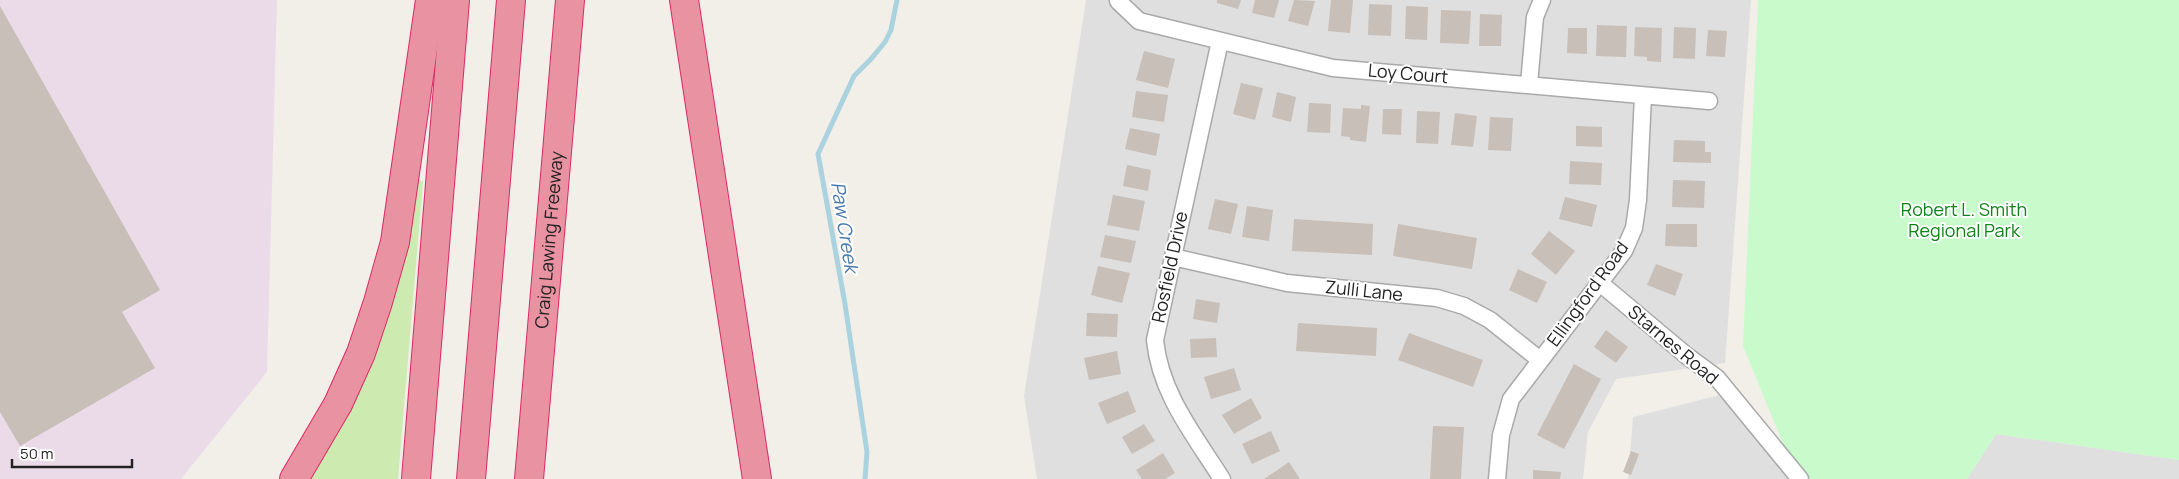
<svg xmlns="http://www.w3.org/2000/svg" width="2179" height="479" viewBox="0 0 2179 479" font-family="Manrope,sans-serif">
<style>
.residential{fill:#e0dfdf}
.industrial{fill:#ebdbe8}
.grass{fill:#cdebb0}
.park{fill:#c8facc}
.lines{fill:none;stroke-linecap:round;stroke-linejoin:round}
.stream{stroke:#aad3df;stroke-width:5}
.building{fill:#c7bfb8}
.minor-casing{stroke:#a9a9a9;stroke-width:19}
.motorway-casing{stroke:#dc2a67;stroke-width:30}
.minor{stroke:#fff;stroke-width:16}
.motorway{stroke:#e892a2;stroke-width:28}
.labels{text-anchor:middle;stroke-width:4;stroke-linejoin:round;paint-order:stroke}
.street-label{font-size:18px;fill:#222;stroke:#fff}
.park-label{font-size:18px;fill:#0c8416;stroke:#fff}
.water-label{font-size:19px;font-style:italic;fill:#4a7aab;stroke:#fff}
</style>
<rect width="100%" height="100%" fill="#f2efe9"/>
<path class="residential" d="M1086 0H1751L1725 363 1616 379 1588 432 1583 479H1037L1024 396Z
M1728 393 1813 479H1628L1633 417Z
M1996 434 2179 460V479H1967Z"/>
<path class="industrial" d="M0 0H277L267 372 181 479H0Z"/>
<path class="grass" d="M416 181H423L398 479H304Z"/>
<path class="park" d="M1758 0H2179V460L1996 434 1967 479H1800L1795 473 1743 346Z"/>
<g class="lines">
<path class="stream" d="M865 479 867 452 845 304 818 154 854 76 871 59 885 42 891 30 897 0"/>
</g>
<path class="building" d="M1217 0H1241L1238 9 1217 3Z
M1255 0H1279L1274 18 1252 13Z
M1294 0 1315 1 1308 26 1288 21Z
M1331 0H1353L1350 33 1328 31Z
M1369 4 1392 5 1391 36 1368 35Z
M0 6 160 290 122 312 155 368 20 446 0 412Z
M1406 6 1428 7 1427 40 1405 39Z
M1441 10 1471 11 1469 44 1440 43Z
M1480 14 1502 15 1501 46H1479Z
M1597 25 1627 26 1626 57 1596 56Z
M1635 27 1662 28 1661 62 1647 61V57L1634 56Z
M1674 27 1696 28 1695 59 1673 58Z
M1568 28H1587V54L1567 53Z
M1708 30 1727 31 1725 57 1706 56Z
M1144 51 1175 59 1168 88 1136 80Z
M1241 83 1263 88 1255 120 1233 114Z
M1136 91 1168 95 1164 122 1132 117Z
M1277 92 1296 97 1291 122 1272 117Z
M1309 103 1331 104 1330 133 1307 132Z
M1361 105 1370 106 1366 142 1350 140V137L1341 136 1343 108 1361 109Z
M1383 109H1402L1401 135 1382 134Z
M1417 111 1440 112 1438 144 1416 143Z
M1455 113 1477 116 1473 147 1451 145Z
M1490 117 1513 118 1511 151 1488 150Z
M1576 126 1602 127V147L1576 146Z
M1130 128 1160 134 1156 156 1125 149Z
M1674 140 1705 141V152H1711V163L1673 162Z
M1570 161 1602 163 1601 185 1569 184Z
M1127 165 1151 170 1148 191 1123 186Z
M1673 180 1705 181 1704 208 1672 207Z
M1113 195 1145 201 1139 231 1107 225Z
M1565 197 1597 205 1592 227 1559 219Z
M1215 199 1238 204 1231 234 1208 229Z
M1247 206 1273 210 1269 241 1242 237Z
M1294 219 1373 224 1372 255 1292 251Z
M1398 224 1477 238 1472 269 1393 256Z
M1666 224H1697V247L1665 246Z
M1549 231 1575 251 1556 275 1531 254Z
M1105 235 1136 241 1131 263 1100 257Z
M1656 264 1683 274 1675 296 1647 285Z
M1098 266 1130 273 1122 303 1091 295Z
M1518 269 1547 282 1537 303 1509 290Z
M1196 299 1220 303 1217 323 1193 319Z
M1087 313 1118 314 1117 337 1086 336Z
M1298 323 1377 328 1376 356 1296 351Z
M1606 330 1628 347 1616 363 1594 347Z
M1409 333 1483 360 1473 387 1398 360Z
M1216 338 1217 357 1191 358 1190 339Z
M1117 351 1121 374 1089 380 1084 358Z
M1574 364 1601 379 1564 449 1537 435Z
M1234 368 1241 390 1211 399 1204 377Z
M1128 391 1136 412 1107 424 1098 403Z
M1251 398 1262 418 1234 434 1222 415Z
M1144 424 1155 441 1132 454 1122 437Z
M1433 426 1464 427 1461 479H1430Z
M1271 431 1280 451 1252 464 1242 444Z
M1631 451 1639 454 1631 475 1623 472Z
M1163 453 1175 473 1165 479H1142L1136 470Z
M1289 462 1300 479H1264Z
M1533 470 1561 472 1560 479H1533Z"/>
<g class="lines">
<defs>
<path id="minor" d="M1118 1 1139 21 1333 68 1709 101
M1220 41 1155 340C1160 393 1194 435 1222 479
M1529 84 1535 17 1542 0
M1173 257 1287 283 1437 298 1464 306 1490 320 1540 360
M1600 283 1687 356 1717 378 1800 479
M1497 479 1501 435 1511 399 1624 251 1634 228 1638 200 1643 96"/>
<g id="motorway">
<path d="M684 0 757 479"/>
<path d="M294 479 338 404 361 353 378 302 395 242 430 0"/>
<path d="M416 479 455 0"/>
<path d="M471 479 511 0"/>
<path id="s1" d="M529 479 570 0"/>
</g>
</defs>
<use href="#minor" class="minor-casing"/>
<use href="#motorway" class="motorway-casing"/>
<use href="#minor" class="minor"/>
<use href="#motorway" class="motorway"/>
</g>
<g class="labels">
<g class="street-label">
<text transform="translate(1408 74) rotate(5)" y="6">Loy Court</text>
<text dy="6" stroke="none"><textPath href="#s1" startOffset="240">Craig Lawing Freeway</textPath></text>
<text transform="translate(1170 267) rotate(-78)" y="6">Rosfield Drive</text>
<text transform="translate(1364 291) rotate(6)" y="6">Zulli Lane</text>
<text transform="translate(1588 294) rotate(-54)" y="6">Ellingford Road</text>
<text transform="translate(1673 345) rotate(40)" y="6">Starnes Road</text>
</g>
<g class="park-label">
<text x="1964" y="216">Robert L. Smith<tspan x="1964" dy="21">Regional Park</tspan></text>
</g>
<g class="water-label">
<text transform="translate(845 227) rotate(81)" y="7">Paw Creek</text>
</g>
</g>
<path d="M12 459v8h120v-8" fill="none" stroke="#222222" stroke-width="2.5"/>
<text x="20" y="459" font-size="15" fill="#222222" stroke="#ffffff" stroke-width="4" paint-order="stroke">50 m</text>
</svg>
